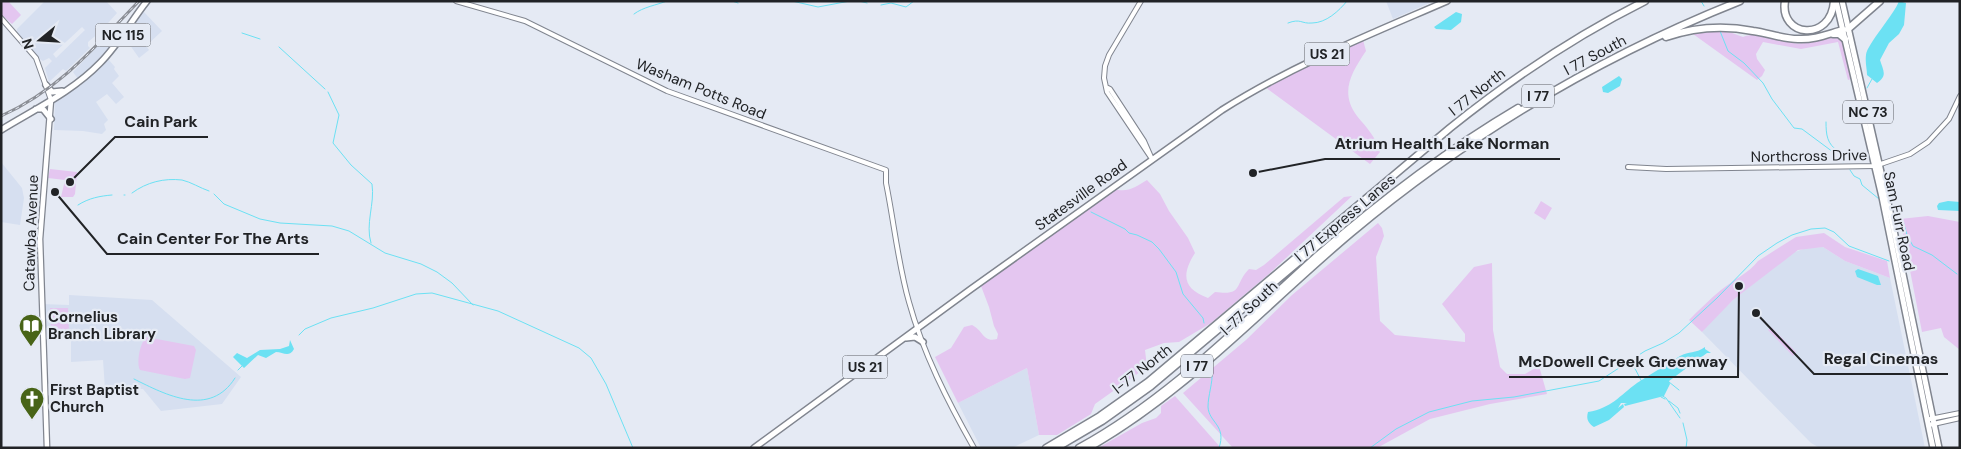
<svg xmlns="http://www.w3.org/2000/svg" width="1961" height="449" viewBox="0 0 1961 449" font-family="'DM Sans',sans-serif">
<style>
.built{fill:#d6dff0;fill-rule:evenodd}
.green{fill:#e4c6f0}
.water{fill:#6ce1f3}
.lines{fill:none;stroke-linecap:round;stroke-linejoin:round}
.stream{stroke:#6ce1f3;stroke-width:1}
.tertiary-casing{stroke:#80858f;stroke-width:6}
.secondary-casing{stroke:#80858f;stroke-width:7}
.primary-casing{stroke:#80858f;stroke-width:8}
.motorway-casing{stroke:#80858f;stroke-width:9}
.tertiary{stroke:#fff;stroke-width:4}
.secondary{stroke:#fff;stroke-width:4.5}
.primary{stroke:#fff;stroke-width:5}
.motorway{stroke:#fff;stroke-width:6}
.rail-casing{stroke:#8b8e95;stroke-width:3}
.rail{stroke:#e5eaf4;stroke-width:1;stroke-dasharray:4;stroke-linecap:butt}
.labels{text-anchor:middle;stroke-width:4.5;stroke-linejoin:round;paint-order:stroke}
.shield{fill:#e5eaf4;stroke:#5c5f64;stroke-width:1}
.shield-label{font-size:14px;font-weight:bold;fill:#212326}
.street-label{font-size:15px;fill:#212326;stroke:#e5eaf4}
.poi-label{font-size:15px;font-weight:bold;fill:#212326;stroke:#e5eaf4;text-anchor:start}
.leader{fill:none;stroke:#212326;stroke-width:2}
.callout-dot{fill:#212326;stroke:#e5eaf4;stroke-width:2}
.callout-label{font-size:16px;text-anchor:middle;font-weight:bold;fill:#212326;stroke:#e5eaf4;stroke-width:4.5;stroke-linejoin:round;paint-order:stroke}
</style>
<rect width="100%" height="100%" fill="#e5eaf4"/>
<path class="built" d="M45 1H106L117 13 100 32 88 42V46L90 48 66 71 63 69 49 82 45 68 52 61 49 58 43 61 41 60 17 32V29ZM82 27 85 30 56 58 53 54Z
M1386 1H1434L1393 19Z
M143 11 162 31 146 46 149 50 139 58 127 41 130 38 127 34Z
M120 22 127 27 119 38 93 67 78 79 73 72Z
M108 59 115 67 114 69 119 76 112 83 124 97 116 104 107 94 96 102 108 120 104 124 106 130 102 134 83 131 54 130 55 101 80 86Z
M1 162 22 188 24 198 20 225 1 222Z
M1823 247 1845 261 1890 278 1925 448H1820L1811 443 1702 332 1709 322 1733 300 1792 253 1806 248Z
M69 295 152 300 241 377 222 404 161 411 143 389H105L103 360 71 362V337L43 335 42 304 69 305Z
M1027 368 1039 435 1012 448H981L958 403Z"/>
<path class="green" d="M1 1H8L21 15 12 24 1 14Z
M1716 31 1732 33 1743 37C1758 31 1778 41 1793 43 1809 46 1826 35 1841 39L1848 63 1851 79 1848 80 1838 42 1801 49 1763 42 1756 54 1757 59 1765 70 1762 76 1757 80 1693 34Z
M1363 40 1366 51C1352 72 1339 92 1357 116 1367 128 1376 137 1380 152L1370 164 1265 87Z
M50 169 77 172 75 194 73 197H61L65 180 48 178Z
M1147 180 1160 194 1169 211 1188 238 1195 253C1181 275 1183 289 1208 298L1215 292C1244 296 1234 284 1249 269L1256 270 1264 265 1344 197 1352 196 1269 274 1211 323 1179 342 1164 343 1145 350 1147 367 1095 404 1091 414 1057 435H1039L1027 368 958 403 935 357 951 348 964 327 972 325C983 330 983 343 997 339L998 334 994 326 989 307 981 286 1114 189C1128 193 1135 187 1147 180Z
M1541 201 1552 208 1545 220 1534 213Z
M1928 216 1960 222V350L1944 337 1941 328 1922 332 1900 219Z
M1378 223 1382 228 1384 236 1376 257 1380 321 1395 335 1465 342V334L1442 304 1474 267 1492 263 1493 330 1500 367 1507 374H1525L1539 366 1547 394 1490 404 1430 419 1377 448H1233L1183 393 1246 340 1292 295Z
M1824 233 1845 247 1887 261 1890 278 1845 261 1823 247 1798 250 1733 300 1702 332 1689 320C1699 310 1710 299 1721 290 1733 280 1749 273 1758 261L1796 237Z
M50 308H68L69 332 51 331Z
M1771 327 1796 352 1793 356 1768 330Z
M146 337 194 346 196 350 190 378 185 379 140 370C136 363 140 343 146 337Z
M1175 396 1221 448H1098L1142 423 1156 418 1161 413V406Z"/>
<path class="water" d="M1899 1 1906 3 1904 25 1899 34 1889 43 1880 60C1883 70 1888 76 1877 83L1867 75C1867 69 1865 62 1866 55 1867 44 1894 15 1899 1Z
M1456 12 1462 14 1461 22 1451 30 1436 29 1434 27Z
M1619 76 1622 79 1620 86 1608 93 1603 92 1602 87Z
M1948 201 1960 202V211L1938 210 1937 206 1939 203Z
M1858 269 1878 276 1881 285H1877L1857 277 1855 271Z
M290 340 294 349C289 358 283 352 276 352L266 358 258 355 244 368 233 357 237 353 247 358 260 350 280 349 289 346Z
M1705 347V349L1711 353H1707L1669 381 1670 384 1664 396 1625 406 1624 404 1627 403H1621L1618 408 1623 404 1624 407 1609 420 1594 427C1588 423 1586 419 1588 412 1612 408 1619 396 1637 383 1651 374 1666 365 1680 356 1689 351 1695 354 1705 347Z"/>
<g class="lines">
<path class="stream" d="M732 1 738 3
M792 1 818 7 850 1
M859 1 867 3
M1701 1 1704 6
M881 5 891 3 906 7 914 1
M634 14C643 7 657 5 667 1
M1288 23C1301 18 1301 24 1312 23 1326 23 1339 11 1347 1
M1720 31 1728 51 1744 63 1763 83 1772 99 1794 128 1802 129 1833 152H1839L1843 162
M242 33 260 39
M279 47 325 89
M1867 88 1872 79
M328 92 339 115 333 143 351 165 372 184C375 204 365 224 371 243
M1826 122C1826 135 1827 144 1838 151
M1850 170 1854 176 1860 179 1862 185 1879 199
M132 193C147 182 164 178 182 180 191 182 200 188 209 191
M214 194 224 204 260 219 280 223 332 226 349 231 385 253 421 264 437 272 452 283 473 305
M124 195H125
M78 205C89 198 100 196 112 195
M1893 207 1903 221 1907 235 1913 246 1932 255 1957 274
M1091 212 1125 229 1129 233 1137 235 1152 242 1159 249 1176 272 1183 294 1203 318 1204 323
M299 335 305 329 331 318 373 308 416 294 432 293 498 311 579 348 591 358 606 384 633 448
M1631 361 1642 382
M238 370 242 366
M1212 372C1213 383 1208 395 1208 407 1209 423 1227 425 1219 448
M134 379C166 395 210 418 235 378
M1669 382 1679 390
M1661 395 1666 398 1680 418
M1661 397 1665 399
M1669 401 1678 408 1680 413
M1683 423 1687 440 1686 448
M1370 448 1396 429 1429 412 1472 401 1514 397 1599 381 1645 351 1663 343 1679 333 1717 298 1758 256 1777 243 1792 235 1811 229 1825 228 1834 232 1849 246 1889 261"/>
<defs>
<path id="tertiary" d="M456 1 525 21 667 91 886 170V183C894 222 898 264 909 302 923 353 948 402 974 448
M1141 1 1109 55 1105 66 1104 78 1107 92 1152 159
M1 18 36 58 51 100
M1106 87 1110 89 1144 141 1151 157
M1628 167 1666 169 1875 166 1910 154 1928 142 1949 119 1960 96
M1930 419 1960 413
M1929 425 1960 418"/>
<path id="secondary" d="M47 448 40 239 51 100"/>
<path id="primary" d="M1836 1 1882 197 1933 448
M1842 1 1891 216 1939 448
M46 85 52 92 62 91
M36 109H43L51 119
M1 130C35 109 72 92 100 63 119 44 131 21 147 1
M906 338 915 337 923 342
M754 448 971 289 1222 110C1293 65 1371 34 1447 1"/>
<path id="motorway" d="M1785 1C1779 37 1831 43 1834 1
M1848 29 1880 1
M1833 34H1839L1845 39
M1666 37C1695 27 1723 25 1753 31 1768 33 1783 39 1798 39 1814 40 1828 34 1843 30
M1046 448 1100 416 1148 382 1450 128C1511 79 1575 36 1645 1
M1056 448 1102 421 1151 386 1372 200
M1079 448C1170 398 1241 324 1317 256 1380 201 1447 150 1518 108
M1088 448C1188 391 1264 306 1351 233 1467 136 1599 57 1740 1"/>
</defs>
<use href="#tertiary" class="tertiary-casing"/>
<use href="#secondary" class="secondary-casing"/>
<use href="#primary" class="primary-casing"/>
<use href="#motorway" class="motorway-casing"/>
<use href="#tertiary" class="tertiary"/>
<use href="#secondary" class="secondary"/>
<use href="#primary" class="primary"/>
<use href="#motorway" class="motorway"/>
<defs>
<path id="rail" d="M1 116C59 90 96 46 139 1"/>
</defs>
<use href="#rail" class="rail-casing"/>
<use href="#rail" class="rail"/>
</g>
<defs>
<symbol id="library-pin" viewBox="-11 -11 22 30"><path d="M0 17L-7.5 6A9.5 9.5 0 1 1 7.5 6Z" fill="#486417" stroke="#e5eaf4"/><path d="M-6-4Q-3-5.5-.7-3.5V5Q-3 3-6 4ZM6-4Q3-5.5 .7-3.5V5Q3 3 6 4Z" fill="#fff"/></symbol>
<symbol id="church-pin" viewBox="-11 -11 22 30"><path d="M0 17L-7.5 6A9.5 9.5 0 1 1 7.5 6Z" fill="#486417" stroke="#e5eaf4"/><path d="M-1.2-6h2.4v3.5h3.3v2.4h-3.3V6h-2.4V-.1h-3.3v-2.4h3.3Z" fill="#fff"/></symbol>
</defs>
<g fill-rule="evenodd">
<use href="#library-pin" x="17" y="312" width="28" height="38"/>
<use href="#church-pin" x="18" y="385" width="28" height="38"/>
</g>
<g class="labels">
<g class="shield">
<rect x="95.5" y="23.5" width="55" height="23" rx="4"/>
<rect x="1304.5" y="42.5" width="45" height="23" rx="4"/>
<rect x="1522" y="84.5" width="32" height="23" rx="4"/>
<rect x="1843" y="100.5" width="50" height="23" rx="4"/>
<rect x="1181" y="354.5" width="32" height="23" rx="4"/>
<rect x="842.5" y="355.5" width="45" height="23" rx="4"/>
</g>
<g class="shield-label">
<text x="123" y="40">NC 115</text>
<text x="1327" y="59">US 21</text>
<text x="1538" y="101">I 77</text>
<text x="1868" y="117">NC 73</text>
<text x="1197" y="371">I 77</text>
<text x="865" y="372">US 21</text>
</g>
<g class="street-label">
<text transform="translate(1595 55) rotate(-28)" y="5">I 77 South</text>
<text transform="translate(701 89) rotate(22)" y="5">Washam Potts Road</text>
<text transform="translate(1477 92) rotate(-38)" y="5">I 77 North</text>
<text transform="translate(1809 156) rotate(-1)" y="5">Northcross Drive</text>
<text transform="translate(1081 195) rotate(-36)" y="5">Statesville Road</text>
<text transform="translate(1345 218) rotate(-40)" y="5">I 77 Express Lanes</text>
<text transform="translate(1899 221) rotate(78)" y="5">Sam Furr Road</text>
<text transform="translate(31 233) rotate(-88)" y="5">Catawba Avenue</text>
<text transform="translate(1249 308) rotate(-43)" y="5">I-77 South</text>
<text transform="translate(1142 369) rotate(-38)" y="5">I-77 North</text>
</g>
<g class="poi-label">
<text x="48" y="322">Cornelius<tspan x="48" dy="17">Branch Library</tspan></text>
<text x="50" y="395">First Baptist<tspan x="50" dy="17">Church</tspan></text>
</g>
</g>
<path class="leader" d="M70 182L115 137H208M1253 173L1325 159H1560M55 192L107 254H319M1756 313L1814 374H1948M1739 286L1738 377H1509"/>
<g class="callout-dot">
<circle cx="70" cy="182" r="5"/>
<circle cx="1253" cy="173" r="5"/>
<circle cx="55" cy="192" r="5"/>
<circle cx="1756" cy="313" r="5"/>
<circle cx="1739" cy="286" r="5"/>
</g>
<g class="callout-label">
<text x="161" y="127">Cain Park</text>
<text x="1442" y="149">Atrium Health Lake Norman</text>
<text x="213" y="244">Cain Center For The Arts</text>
<text x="1881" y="364">Regal Cinemas</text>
<text x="1623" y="367">McDowell Creek Greenway</text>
</g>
<rect width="1961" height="449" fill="none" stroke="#212326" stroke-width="5"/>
<g transform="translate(40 40) rotate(252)" stroke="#e5eaf4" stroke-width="4" paint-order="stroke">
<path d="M0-4L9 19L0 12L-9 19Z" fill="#212326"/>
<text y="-8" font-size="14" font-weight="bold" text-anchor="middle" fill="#212326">N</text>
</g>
</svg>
